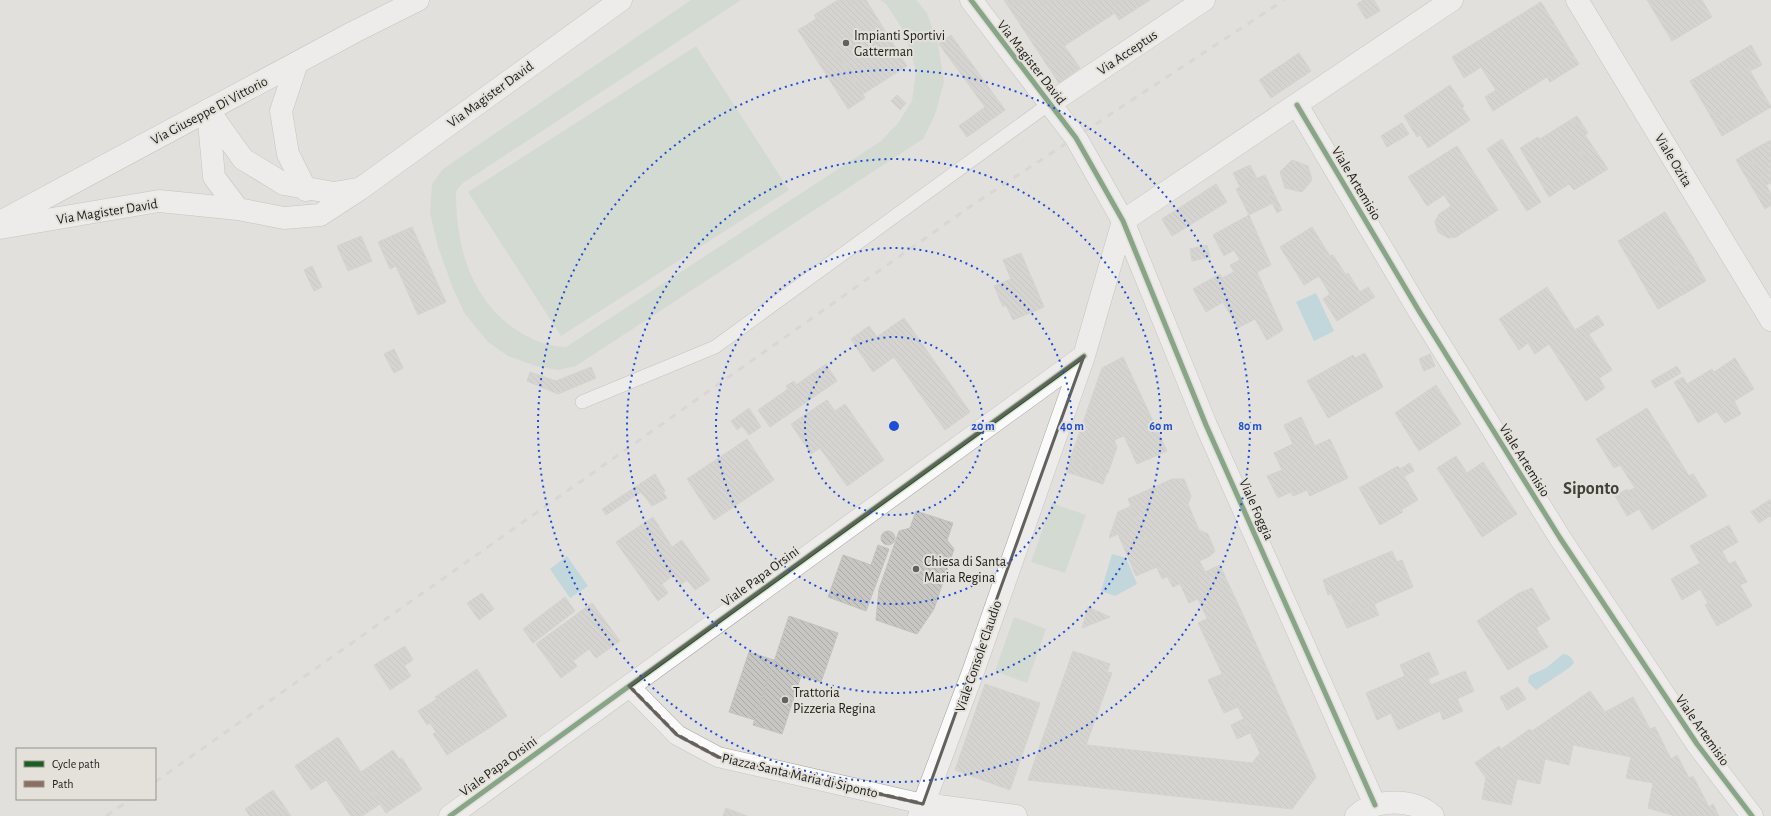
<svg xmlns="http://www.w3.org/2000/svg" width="1771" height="816" viewBox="0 0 1771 816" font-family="'Alegreya Sans',sans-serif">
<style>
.grass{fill:#c2d3c3}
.water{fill:#99ccd9}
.building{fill:url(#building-back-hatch);stroke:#c3c2bf}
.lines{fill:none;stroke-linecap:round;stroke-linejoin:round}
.service-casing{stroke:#a2a19e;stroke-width:14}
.pedestrian-casing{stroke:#a2a19e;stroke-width:21}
.minor-casing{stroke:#a2a19e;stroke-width:23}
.secondary-casing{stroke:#a2a19e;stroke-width:23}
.service{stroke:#fafafa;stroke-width:13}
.pedestrian{stroke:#fafafa;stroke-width:20}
.minor{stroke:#fafafa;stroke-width:22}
.secondary{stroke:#fafafa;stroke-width:22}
.rail{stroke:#cdcdcd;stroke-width:3;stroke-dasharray:7 7;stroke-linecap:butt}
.quiet{stroke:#8d6e63;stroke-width:4;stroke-dasharray:8 4;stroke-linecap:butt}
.cycleway-casing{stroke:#e3e1da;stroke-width:8}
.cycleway{stroke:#1b5e20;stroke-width:5}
.marked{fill:none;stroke:#62615e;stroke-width:3;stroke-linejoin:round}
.ring{fill:none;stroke:#1d4ed8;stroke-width:2;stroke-dasharray:2 4}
.poi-dot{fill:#62615e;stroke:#e3e1da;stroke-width:1.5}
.labels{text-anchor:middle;stroke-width:4;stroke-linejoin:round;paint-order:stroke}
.poi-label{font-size:14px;fill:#1d1c1a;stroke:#e3e1da;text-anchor:start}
.street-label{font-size:14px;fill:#1d1c1a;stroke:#e3e1da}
.district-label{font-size:18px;font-weight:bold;fill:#43413c;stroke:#e3e1da}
.centre{fill:#1d4ed8;stroke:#e3e1da;stroke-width:2}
.ring-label{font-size:12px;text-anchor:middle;font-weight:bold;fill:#1d4ed8;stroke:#e3e1da;stroke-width:4;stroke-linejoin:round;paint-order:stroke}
</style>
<defs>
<pattern id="building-back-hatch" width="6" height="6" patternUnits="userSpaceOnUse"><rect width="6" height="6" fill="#c7c6c3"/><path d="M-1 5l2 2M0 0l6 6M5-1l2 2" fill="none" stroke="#aaaaa7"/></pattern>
</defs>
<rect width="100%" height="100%" fill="#e1e0dc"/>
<path class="grass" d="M691 0H741L463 183 456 191C456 244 469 297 515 329 532 340 545 346 566 347L881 141 898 123 912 101 916 71 905 33 886 4 880 0H916L927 13 938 44 944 82 935 115 923 139 576 366 558 370 536 366 508 356 488 342 465 314 454 291 438 247 430 213 432 184 443 169Z
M696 46 789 190 561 336 468 192Z
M1052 503 1086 515 1065 573 1031 562Z
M1014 617 1046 629 1027 683 995 671Z"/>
<path class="water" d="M1316 293 1334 331 1314 341 1296 302Z
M1112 554 1126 558 1137 584 1115 596 1101 591Z
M567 556 588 586 570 598 550 569Z
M1563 654C1569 655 1572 657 1574 663L1569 668 1536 690 1528 682 1529 676 1546 668Z"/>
<path class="building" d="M838 0H866L907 66 863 94 814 15Z
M1004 0H1150L1119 20 1115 13 1064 46 1068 51 1047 65Z
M1363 0H1374L1380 11 1366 19 1357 4Z
M1647 0H1702L1712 17 1672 41Z
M1541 2 1579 64 1550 82 1547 77 1493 111 1485 97 1496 90 1481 67 1464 78 1452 57Z
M816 19 865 98 848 109 798 30Z
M951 35 1005 110 967 137 959 126 985 107 939 44Z
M1751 45 1762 65 1750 71 1739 52Z
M1068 51 1080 68 1059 83 1047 65Z
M1739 52 1771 107 1739 126 1736 121 1716 112 1710 115 1690 81Z
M1299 53 1311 71 1271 98 1259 80Z
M1450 85 1464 106 1462 108 1470 120 1428 148 1420 135 1417 137 1404 116Z
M897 95 906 103 900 110 891 101Z
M1716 112 1736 121 1739 126 1722 136 1710 115Z
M1577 116 1588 133 1583 136 1572 119Z
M1572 119 1583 136 1574 142 1588 164 1565 179 1569 184 1549 197 1520 148 1538 137 1540 139Z
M1402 123 1409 134 1387 147 1381 136Z
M1585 135 1608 169 1574 190 1565 179 1588 164 1574 142Z
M1502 139 1541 202 1527 211 1487 149Z
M1771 140V183L1766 185 1747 153Z
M1457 146 1498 210 1456 237 1448 238 1438 232 1435 222 1439 214 1451 206 1444 195 1427 206 1408 177Z
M1747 153 1771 194V205L1765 209 1736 160Z
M1292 160 1308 166 1312 180 1302 192 1285 188 1280 172Z
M1250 165 1257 179 1240 187 1233 173Z
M1265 175 1282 210 1277 213 1260 177Z
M1260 177 1273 203 1249 215 1236 189Z
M1216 184 1227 202 1172 236 1162 219Z
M1665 212 1692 256 1676 265 1691 290 1658 309 1618 241Z
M1249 215 1271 265 1257 272 1283 330 1267 340 1255 319 1238 328 1223 302 1206 312 1193 289 1220 274 1222 278 1234 272 1230 265 1240 260 1234 250 1224 256 1213 235Z
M412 227 446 302 418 315 396 266 390 269 378 242Z
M1312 227 1330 256 1333 255 1346 275 1348 273 1360 292 1368 287 1375 297 1337 321 1323 299 1330 294 1319 276 1304 285 1280 247Z
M361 236 372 261 348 271 337 246Z
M1207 245 1210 257 1192 261 1190 249Z
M1021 253 1044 307 1013 320 1006 305 1003 307 994 286 1011 279 1003 260Z
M1692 256 1706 281 1691 290 1676 265Z
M312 266 322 287 314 291 304 270Z
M1547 287 1575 330 1583 325 1612 370 1599 378 1605 388 1586 401 1549 344 1535 354 1528 343 1519 350 1499 319Z
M1598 315 1604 325 1589 334 1583 325Z
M904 318 970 412 945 430 894 357 873 372 858 350Z
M869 326 877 337 858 350 851 339Z
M394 349 403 368 394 373 384 354Z
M1365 353 1383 387 1328 418 1307 381 1353 355 1355 358Z
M1430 354 1435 366 1424 371 1419 359Z
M1123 357 1167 451 1137 464 1124 436 1114 440 1117 447 1108 473 1070 460 1102 368Z
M1735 358 1754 389 1698 423 1674 382 1683 377 1687 384 1712 369 1714 372Z
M826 364 837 381 770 427 758 410 788 389 786 386 794 381 796 385Z
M1677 366 1681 373 1655 388 1651 381Z
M591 367 596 378 558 394 527 381 530 372 556 381Z
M1436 385 1461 424 1419 451 1395 413Z
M827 400 835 411 845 404 884 460 847 486 820 448 811 454 791 424Z
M1734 401 1741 414 1725 423 1717 412Z
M749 408 761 427 749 435 742 426 737 430 731 421Z
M1647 408 1689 476 1693 474 1707 496 1652 530 1628 491 1635 488 1620 465 1614 468 1596 439Z
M1301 417 1315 446 1330 439 1348 478 1310 496 1307 490 1293 496 1291 492 1278 498 1267 476 1282 470 1274 453 1293 444 1284 425Z
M747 439 774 480 714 520 687 479Z
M1456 456 1467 473 1483 462 1517 514 1482 537 1437 468Z
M1071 460 1107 472 1103 484 1067 472Z
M1410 463 1414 471 1405 476 1400 469Z
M1398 466 1418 500 1401 510 1403 512 1380 525 1359 488Z
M655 474 665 491 663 492 667 498 652 506 641 492 606 515 602 509Z
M1172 479H1184L1191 496 1188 504 1199 530 1208 534 1215 551 1210 556 1162 579 1128 499Z
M1627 489 1639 509 1627 516 1615 496Z
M1771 499V517L1763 504Z
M1763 504 1770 516 1759 523 1751 512Z
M1131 506 1157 567 1136 576 1118 534 1109 538 1118 512Z
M916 511 953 523 947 540 954 549 934 609 917 634 876 620 879 589 899 531 910 528Z
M653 517 672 547 682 540 710 580 695 590 687 580 680 585 674 575 662 584 668 593 658 601 616 542Z
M1729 525 1738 542 1722 551 1729 564 1735 561 1747 582 1740 585 1752 606 1717 626 1705 605 1708 603 1700 589 1682 600 1671 579 1700 563 1690 546Z
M881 538a7 7 0 1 1 14 0a7 7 0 1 1-14 0Z
M878 545 889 549 866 611 828 597 843 555 871 565Z
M1392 551 1397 562 1402 560 1413 587 1356 612 1345 587 1328 595 1323 580Z
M1199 560 1205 572 1173 587 1167 576Z
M1220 565 1229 585 1189 603 1180 584Z
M1229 585 1238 604 1207 618 1198 599Z
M1345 587 1356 612 1374 604 1379 615 1347 628 1331 593Z
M1532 588 1550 619 1536 628 1548 647 1508 670 1477 621 1519 593Z
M482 593 494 609 479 620 467 603Z
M565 597 575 611 533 643 523 629Z
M592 603 620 641 596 658 589 649 573 661 577 666 561 678 536 644Z
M1238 604 1316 777 1292 809 1028 780 1073 651 1110 664 1107 672 1112 673 1086 745 1252 763 1260 753 1198 623Z
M1088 607 1110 617 1082 628Z
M789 616 838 633 821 682 801 676 782 734 753 725Z
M405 646 413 660 404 666 411 676 390 690 374 665Z
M749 652 774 660 755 720 729 712Z
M1429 652 1439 674 1428 679 1431 685 1465 671 1474 691 1457 699 1463 711 1443 720 1440 711 1398 730 1391 713 1377 720 1366 693 1405 676 1400 665Z
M477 669 507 716 489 728 477 711 481 709 472 696 446 713 435 697Z
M1222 674 1238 707 1224 713 1208 680Z
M985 684 1040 703 1010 790 955 770Z
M1518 687 1526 699 1507 710 1500 697Z
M1590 691 1605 712 1633 697 1650 729 1655 727 1671 759 1677 755 1689 778 1693 776 1709 807 1713 804 1719 816H1675L1648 808 1653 783 1626 778 1631 757 1573 745 1569 765 1545 759 1540 784 1517 779 1511 805 1482 799 1486 778 1475 763 1499 746 1501 749 1530 729 1532 731Z
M472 696 481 709 477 711 489 728 447 755 433 734 436 732 430 723 427 725 418 711 437 699 446 713Z
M1243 719 1250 733 1237 739 1231 725Z
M338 737 361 772 393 750 399 759 402 758 407 766 396 774 403 784 378 800 370 788 344 806 326 780 311 790 295 766Z
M407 766 422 789 386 813 380 804 362 816H351L344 806 370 788 378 800 403 784 396 774Z
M273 790 291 816H250L245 809Z
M726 808 747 816H723Z"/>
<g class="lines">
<defs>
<path id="service" d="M582 402 715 347 1049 104"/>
<path id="pedestrian" d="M629 686 677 735 718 757 923 804"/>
<path id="minor" d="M971 0 1076 138 1123 221 1206 425 1375 805
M1577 0 1771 320
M297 63 281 111 288 154 306 190
M1049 104 1204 0
M1297 105 1419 311 1560 538 1697 744 1752 816
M208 110 243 159 284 184 334 193 357 189
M208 111 214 177 238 209
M1123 221 1452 0
M0 228 159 201 238 209 284 218 320 215 360 189 621 0
M923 804 1016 816
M450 816 1084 356
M919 816 973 672 1084 356 1123 221
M1356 816C1375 798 1414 798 1433 816"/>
<path id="secondary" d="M0 222 354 32 418 0"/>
</defs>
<use href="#service" class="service-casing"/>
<use href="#pedestrian" class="pedestrian-casing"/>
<use href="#minor" class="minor-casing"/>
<use href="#secondary" class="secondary-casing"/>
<use href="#service" class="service"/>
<use href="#pedestrian" class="pedestrian"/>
<use href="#minor" class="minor"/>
<use href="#secondary" class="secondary"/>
<path class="rail" d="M155 782 968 208 1284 0
M106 816 131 799"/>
<path class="quiet" d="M629 686 677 735 718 757 923 804"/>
<defs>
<path id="cycleway" d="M971 0 1076 138 1123 221 1206 425 1375 805
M1297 105 1419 311 1560 538 1697 744 1752 816
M450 816 1084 356"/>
</defs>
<use href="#cycleway" class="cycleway-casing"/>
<use href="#cycleway" class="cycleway"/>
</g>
<path d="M0 0H1771V816H0ZM1084 356 923 804 718 757 677 735 629 686Z" fill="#e1e0dc" fill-opacity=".55" fill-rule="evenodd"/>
<path class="marked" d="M1084 356 923 804 718 757 677 735 629 686Z"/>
<g class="ring">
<circle cx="894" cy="426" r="89"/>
<circle cx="894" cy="426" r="178"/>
<circle cx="894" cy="426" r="267"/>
<circle cx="894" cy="426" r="356"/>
</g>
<g class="poi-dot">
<circle cx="846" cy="43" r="4"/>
<circle cx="916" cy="569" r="4"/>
<circle cx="785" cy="700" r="4"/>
</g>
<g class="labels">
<g class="poi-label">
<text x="854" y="40">Impianti Sportivi<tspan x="854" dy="16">Gatterman</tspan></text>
<text x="924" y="566">Chiesa di Santa<tspan x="924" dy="16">Maria Regina</tspan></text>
<text x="793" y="697">Trattoria<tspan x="793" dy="16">Pizzeria Regina</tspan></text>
</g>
<g class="street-label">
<text transform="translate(1127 52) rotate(-34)" y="5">Via Acceptus</text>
<text transform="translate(1032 62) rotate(52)" y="5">Via Magister David</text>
<text transform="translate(490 94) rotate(-36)" y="5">Via Magister David</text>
<text transform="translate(209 110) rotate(-28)" y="5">Via Giuseppe Di Vittorio</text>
<text transform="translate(1674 160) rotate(59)" y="5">Viale Ozita</text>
<text transform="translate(1357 183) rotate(59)" y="5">Viale Artemisio</text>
<text transform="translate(107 211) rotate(-9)" y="5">Via Magister David</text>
<text transform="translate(1525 460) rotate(58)" y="5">Viale Artemisio</text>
<text transform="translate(1257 509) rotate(66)" y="5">Viale Foggia</text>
<text transform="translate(760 576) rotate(-36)" y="5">Viale Papa Orsini</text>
<text transform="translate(978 656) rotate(-71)" y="5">Viale Console Claudio</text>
<text transform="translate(1703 730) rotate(55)" y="5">Viale Artemisio</text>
<text transform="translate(498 766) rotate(-36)" y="5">Viale Papa Orsini</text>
<text transform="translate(800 775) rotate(13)" y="5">Piazza Santa Maria di Siponto</text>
</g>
<g class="district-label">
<text x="1591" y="494">Siponto</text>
</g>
</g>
<circle cx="894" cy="426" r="6" class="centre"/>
<g class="ring-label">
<text x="983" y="430">20 m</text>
<text x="1072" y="430">40 m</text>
<text x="1161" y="430">60 m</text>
<text x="1250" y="430">80 m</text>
</g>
<rect x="16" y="748" width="140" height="52" fill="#e3e1da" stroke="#94928d"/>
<rect x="24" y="761" width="20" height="6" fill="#1b5e20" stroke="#94928d"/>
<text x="52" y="768" font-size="12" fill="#1d1c1a">Cycle path</text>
<rect x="24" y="781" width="20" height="6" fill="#8d6e63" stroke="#94928d"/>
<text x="52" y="788" font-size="12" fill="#1d1c1a">Path</text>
</svg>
